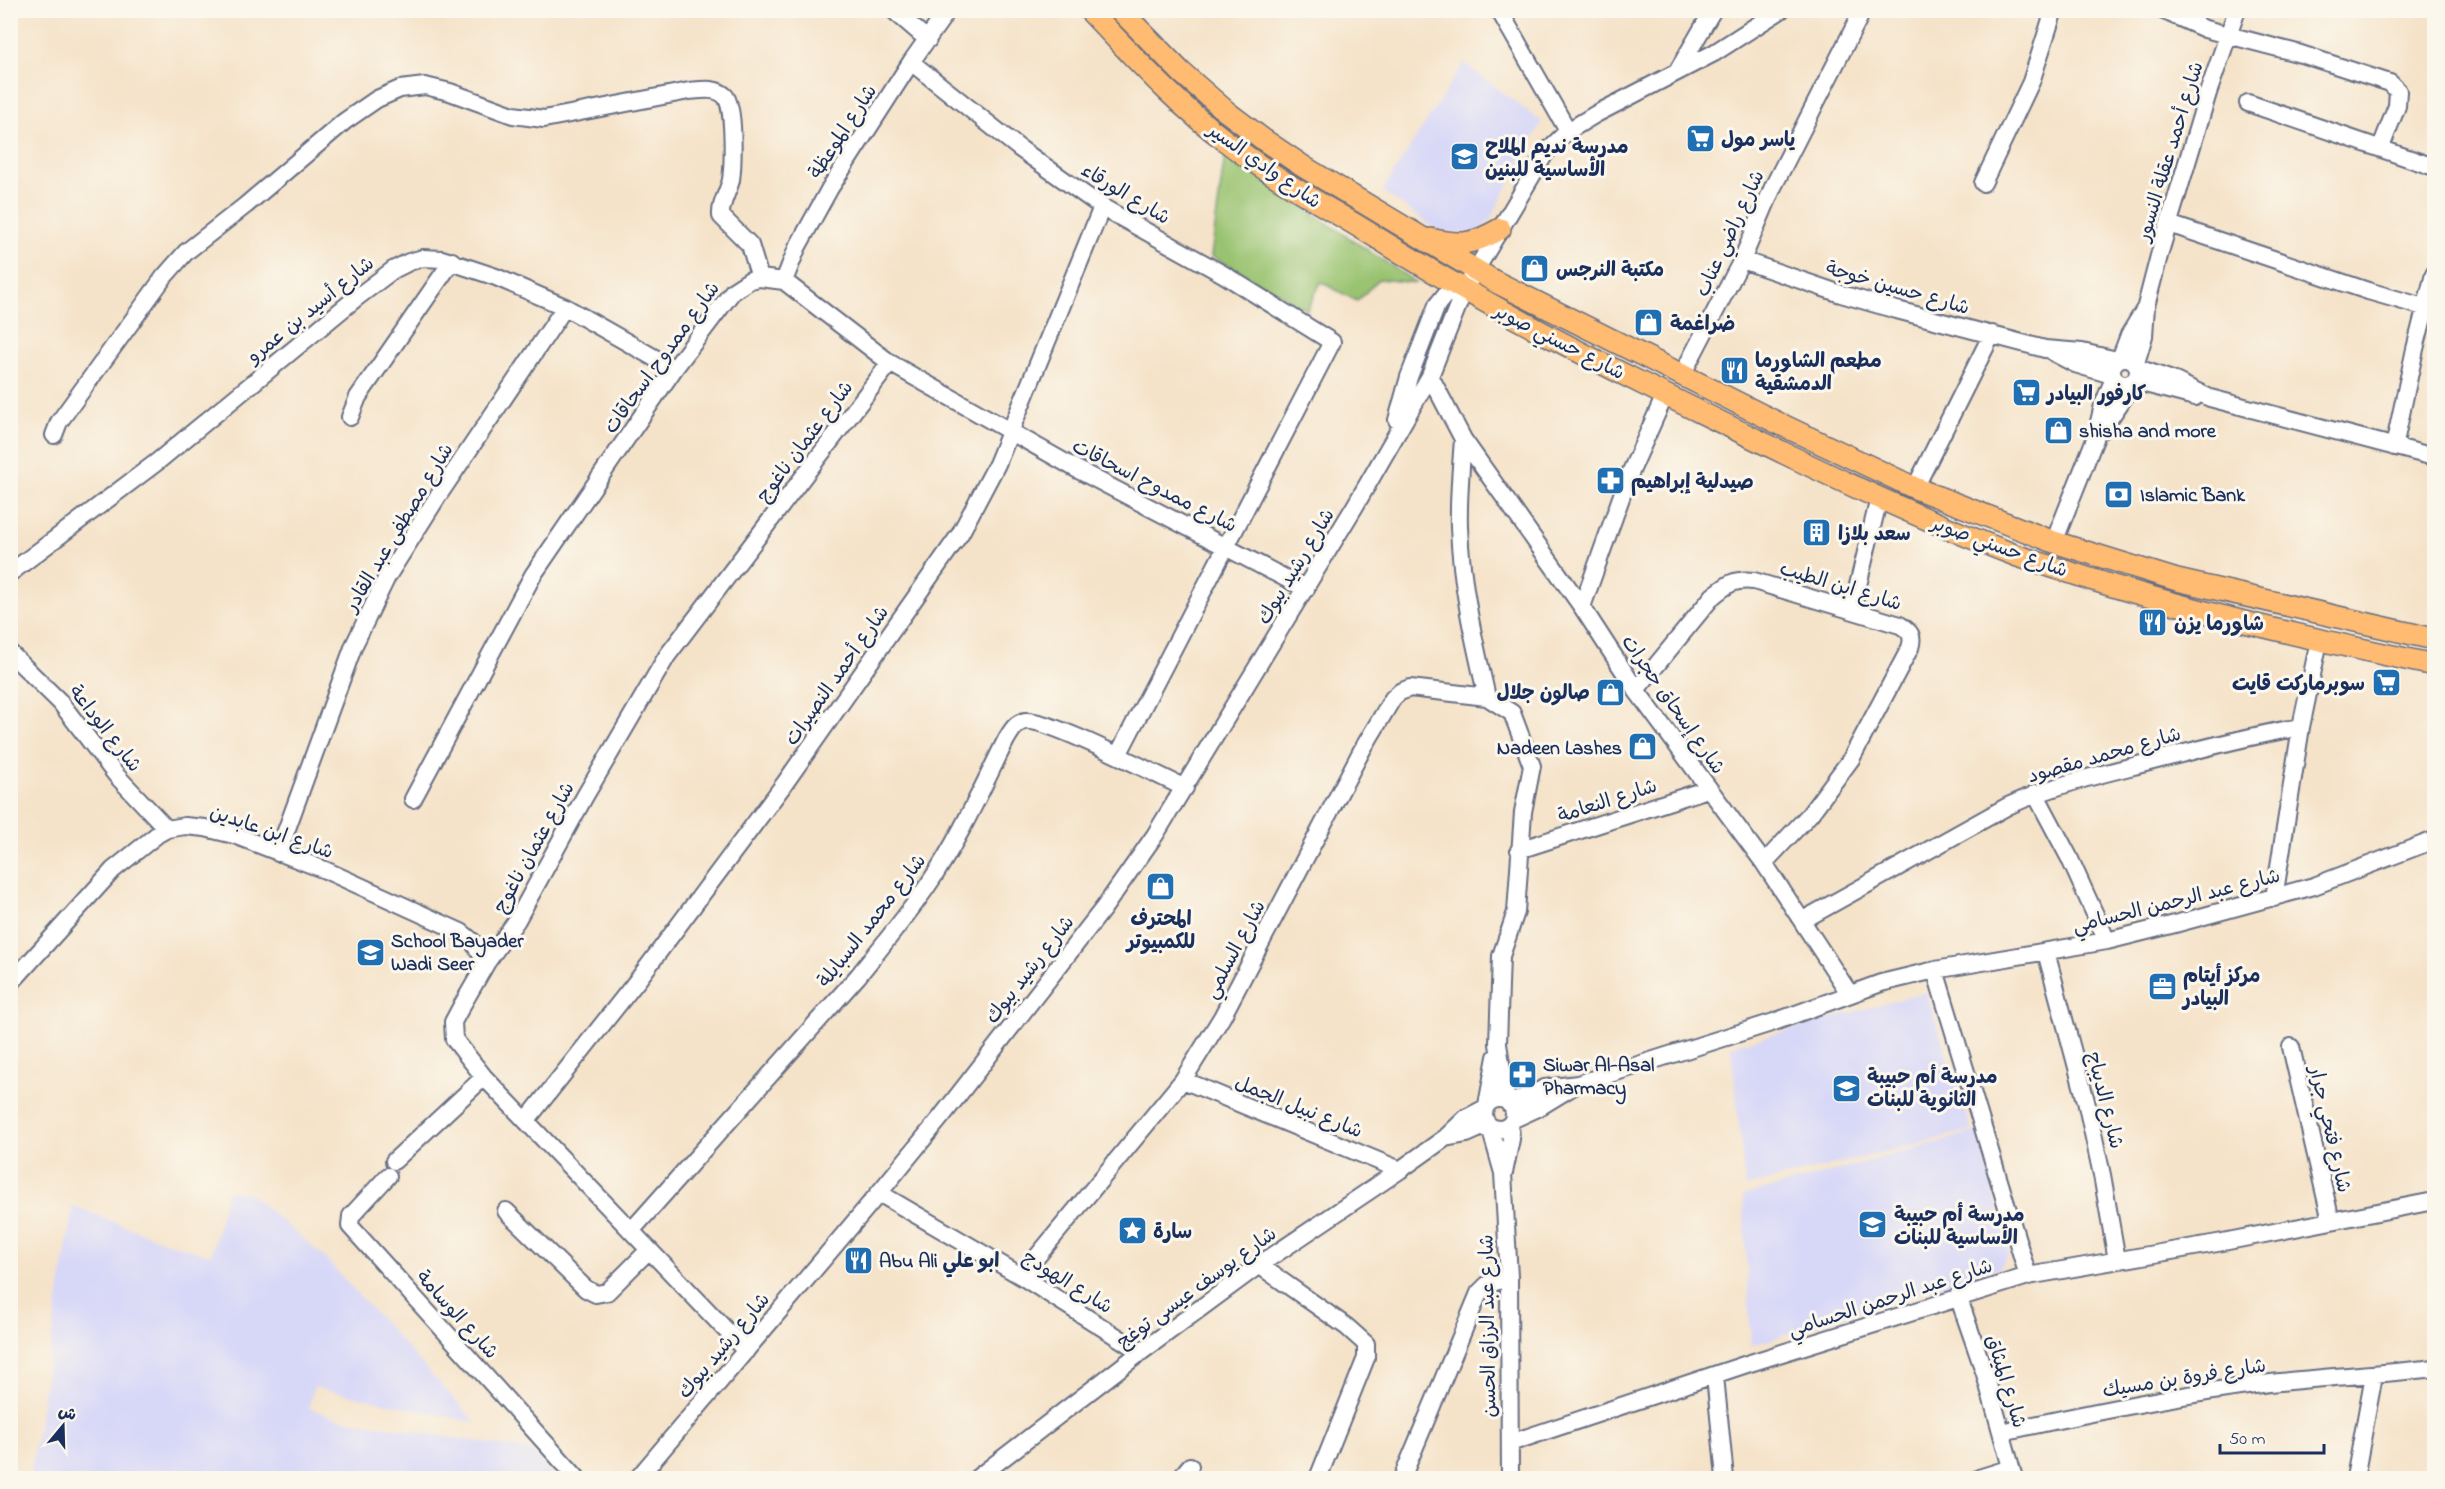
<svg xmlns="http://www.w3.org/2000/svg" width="2445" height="1489" viewBox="0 0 2445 1489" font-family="'Indie Flower','Playpen Sans Arabic',sans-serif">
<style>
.built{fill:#d7d7f8}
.green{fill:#99c370;stroke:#5a7967;stroke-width:1.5}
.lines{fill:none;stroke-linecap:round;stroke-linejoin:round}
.minor-casing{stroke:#676e83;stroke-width:20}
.major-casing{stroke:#676e83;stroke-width:24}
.minor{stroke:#fff;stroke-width:16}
.major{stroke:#febb71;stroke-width:21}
.labels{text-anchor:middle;stroke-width:6;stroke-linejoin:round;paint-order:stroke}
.street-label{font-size:20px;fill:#1b2f5e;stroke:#fbf7ec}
.poi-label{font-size:20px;font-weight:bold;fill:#1b2f5e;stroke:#fbf7ec;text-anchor:start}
</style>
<rect width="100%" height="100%" fill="#fbf7ec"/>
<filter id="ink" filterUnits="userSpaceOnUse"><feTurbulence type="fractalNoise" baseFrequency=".0167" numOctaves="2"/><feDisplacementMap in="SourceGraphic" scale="12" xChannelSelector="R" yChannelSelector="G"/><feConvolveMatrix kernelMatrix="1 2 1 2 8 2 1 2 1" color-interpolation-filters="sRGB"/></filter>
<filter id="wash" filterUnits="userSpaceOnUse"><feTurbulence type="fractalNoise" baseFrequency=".008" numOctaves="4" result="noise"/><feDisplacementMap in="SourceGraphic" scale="24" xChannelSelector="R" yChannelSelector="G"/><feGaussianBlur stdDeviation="1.35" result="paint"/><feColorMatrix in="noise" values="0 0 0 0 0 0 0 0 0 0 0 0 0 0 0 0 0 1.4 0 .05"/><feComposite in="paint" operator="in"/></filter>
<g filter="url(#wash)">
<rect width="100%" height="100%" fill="#f5e3c9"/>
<path class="built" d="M1464 63 1542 122 1490 220 1474 234 1439 231 1382 191Z
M1926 992 1972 1130 1745 1187 1731 1046Z
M1978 1131 2009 1254 2000 1268 1751 1346 1743 1196Z
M227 1191 249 1193 324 1257 476 1423 314 1387 309 1408 337 1418 532 1451 553 1478H30L73 1206 177 1246 211 1255Z"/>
<path class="green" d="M1225 155 1417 283 1379 279 1357 301 1321 282 1307 310 1211 256Z"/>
</g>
<g filter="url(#ink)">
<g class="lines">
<defs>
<path id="minor" d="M893 10 928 40
M1499 10 1568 131
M2162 10 2205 29 2301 54 2390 83 2398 91 2397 106 2381 147
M911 62 1019 148 1102 207 1223 274 1332 342 1118 755
M1677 72 1713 10
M2248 103 2434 167
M1983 183 2031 82 2054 10
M2169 224 2368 291 2427 308
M1742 260 1841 294 1893 309 2045 349 2082 352 2117 360
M784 281 797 248 830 188 911 62 948 10
M2054 353 2075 364 2112 375
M2112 371a13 13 0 1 1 26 0a13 13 0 1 1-26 0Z
M2120 359 2129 335 2146 307
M2136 363 2144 336 2146 306 2160 252 2208 93 2237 10
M2138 368 2175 381 2210 398 2434 457
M1430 376 1463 439 1582 607 1636 690 1764 863 1849 993
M1681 377 1742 260 1773 187 1863 10
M2134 381 2195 397
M350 417 358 397 452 261
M1397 420 1409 377 1437 305 1445 295 1464 290
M2101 431 2123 399 2130 384
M54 435 59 422 164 277 186 252 246 205 345 121 377 99 400 89 425 86 450 92 513 115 544 119 689 91C701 90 716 87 725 96 735 107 733 165 731 180 728 192 720 204 721 216L750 245 760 278
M1463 439C1461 468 1458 498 1459 527 1461 585 1474 641 1487 697L1512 713 1532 766 1523 812 1516 912 1501 956 1498 1044 1507 1101
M2394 447 2415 349 2434 274
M1915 488 1992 334
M2054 542 2095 439 2103 405 2114 378
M10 573 157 462 356 298 393 270 409 262 423 258 442 259 496 277 565 307 674 369
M1582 607 1628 478 1665 395
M1852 610 1879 498
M10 653 60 702 116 775 167 829
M1636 690 1713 596C1729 583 1734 579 1754 581L1900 625C1910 631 1914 636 1910 648L1851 759 1810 814 1764 863
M2035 793 2069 857 2107 941
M413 799 533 575 674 369 733 291 750 280 760 278 784 281 890 363 1080 471 1306 589
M1519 850 1708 789
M278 853 354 645 387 577 438 496 565 307
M2274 898 2301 727 2319 641
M1803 920 2008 806C2055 784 2103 774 2153 761 2202 749 2251 735 2301 727
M2046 952 2086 1101 2102 1175 2117 1260
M1935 970 2028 1276
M10 984 113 870 158 834 167 829 185 826 205 828 234 835 325 870 461 932 472 941 487 962
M2291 1047 2331 1221
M1183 1080 1400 1170
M1484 1114a15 15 0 1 1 30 0a15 15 0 1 1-30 0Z
M1509 1104 1545 1088 1578 1084 1774 1022 1881 983 1935 970 2107 941 2175 924 2314 886 2434 840
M1487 1105 1496 1057
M1514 1119 1538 1108 1574 1086
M526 1121 640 977 785 783 960 534 997 464 1102 207
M1490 1127 1503 1173 1509 1277 1510 1478
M1445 1138 1467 1134 1487 1125
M394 1161 484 1077
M1504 1173 1511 1139 1510 1125
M388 1176 351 1216 350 1226 577 1478
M879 1193 1021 1276 1141 1352
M506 1211 586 1289 596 1294 607 1292 649 1250
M631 1231 858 976C882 946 907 916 928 885 959 840 982 788 1006 740 1011 732 1015 723 1025 721 1046 717 1159 776 1185 788
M1259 1265 1347 1327 1366 1344V1358L1318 1478
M1021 1276 1183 1080 1222 1017 1362 750 1393 698 1400 692 1410 688 1487 697
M1958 1296 1985 1374 2014 1478
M746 1351 484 1077 454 1039 453 1022 461 1007 487 962 517 920 585 796 667 656 890 363
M1715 1376 1725 1478
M2002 1432C2088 1413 2175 1395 2262 1384 2319 1377 2377 1375 2434 1368
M1510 1443 1747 1364 2028 1276 2223 1242 2434 1201
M638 1478 879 1193 942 1116 1103 909 1155 835 1355 506 1430 376 1464 290 1546 152 1568 131 1596 114 1714 53 1781 10
M977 1478 1141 1352 1259 1265 1400 1170 1445 1138 1466 1118 1485 1108
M1180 1478 1190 1466
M1402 1478 1479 1293 1487 1285 1509 1277
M1979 1478 2011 1468
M2355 1478 2374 1375"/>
<path id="major" d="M1089 10C1134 57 1175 103 1227 142 1277 181 1333 210 1387 244 1470 295 1554 340 1641 383 1764 443 1886 506 2015 555 2039 563 2063 570 2087 578 2201 614 2317 640 2434 665
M1120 10 1181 72 1227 112 1264 140 1304 167 1494 281 1776 422 1915 488 2054 542 2177 580 2434 639
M1430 239C1461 246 1472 245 1500 229"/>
</defs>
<use href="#minor" class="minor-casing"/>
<use href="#major" class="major-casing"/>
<use href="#minor" class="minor"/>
<use href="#major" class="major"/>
</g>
</g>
<defs>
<symbol id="supermarket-square" viewBox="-11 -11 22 22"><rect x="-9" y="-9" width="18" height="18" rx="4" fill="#1f6fb2" stroke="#fbf7ec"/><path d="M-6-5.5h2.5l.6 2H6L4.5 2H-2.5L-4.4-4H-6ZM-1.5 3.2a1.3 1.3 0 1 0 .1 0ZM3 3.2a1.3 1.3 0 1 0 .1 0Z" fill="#fff"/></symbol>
<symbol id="school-square" viewBox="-11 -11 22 22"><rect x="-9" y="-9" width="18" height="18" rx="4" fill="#1f6fb2" stroke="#fbf7ec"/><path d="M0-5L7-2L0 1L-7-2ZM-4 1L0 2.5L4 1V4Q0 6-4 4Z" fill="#fff"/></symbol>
<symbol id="shop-square" viewBox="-11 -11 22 22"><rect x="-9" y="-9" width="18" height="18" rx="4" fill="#1f6fb2" stroke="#fbf7ec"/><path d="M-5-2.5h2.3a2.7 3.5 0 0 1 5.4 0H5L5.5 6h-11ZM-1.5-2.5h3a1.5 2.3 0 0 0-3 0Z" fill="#fff"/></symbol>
<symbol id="restaurant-square" viewBox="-11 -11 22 22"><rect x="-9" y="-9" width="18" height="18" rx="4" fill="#1f6fb2" stroke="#fbf7ec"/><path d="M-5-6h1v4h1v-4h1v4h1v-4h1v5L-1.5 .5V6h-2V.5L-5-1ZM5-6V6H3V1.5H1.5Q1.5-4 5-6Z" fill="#fff"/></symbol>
<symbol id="pharmacy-square" viewBox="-11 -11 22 22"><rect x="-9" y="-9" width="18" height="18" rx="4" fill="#1f6fb2" stroke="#fbf7ec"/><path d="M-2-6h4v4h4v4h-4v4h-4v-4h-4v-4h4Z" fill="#fff"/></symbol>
<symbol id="bank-square" viewBox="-11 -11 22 22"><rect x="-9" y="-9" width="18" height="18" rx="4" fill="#1f6fb2" stroke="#fbf7ec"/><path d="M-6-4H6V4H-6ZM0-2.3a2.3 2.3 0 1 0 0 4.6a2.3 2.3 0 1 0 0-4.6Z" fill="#fff"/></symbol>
<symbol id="building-square" viewBox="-11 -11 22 22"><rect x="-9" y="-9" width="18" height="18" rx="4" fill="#1f6fb2" stroke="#fbf7ec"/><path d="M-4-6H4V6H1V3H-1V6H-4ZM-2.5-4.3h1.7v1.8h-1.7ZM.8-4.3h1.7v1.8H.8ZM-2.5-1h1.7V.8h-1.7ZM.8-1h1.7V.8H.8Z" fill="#fff"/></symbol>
<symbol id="office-square" viewBox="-11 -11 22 22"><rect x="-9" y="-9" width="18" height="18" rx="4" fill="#1f6fb2" stroke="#fbf7ec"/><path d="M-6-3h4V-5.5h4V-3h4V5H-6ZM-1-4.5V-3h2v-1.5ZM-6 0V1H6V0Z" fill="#fff"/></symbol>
<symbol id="sight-square" viewBox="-11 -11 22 22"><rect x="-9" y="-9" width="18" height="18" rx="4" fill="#1f6fb2" stroke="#fbf7ec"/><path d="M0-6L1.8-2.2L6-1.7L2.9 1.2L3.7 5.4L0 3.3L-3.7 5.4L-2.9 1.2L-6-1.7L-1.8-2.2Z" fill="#fff"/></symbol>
</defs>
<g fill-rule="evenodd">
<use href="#supermarket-square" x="1684" y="122" width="33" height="33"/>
<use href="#school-square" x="1448" y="140" width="33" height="33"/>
<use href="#shop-square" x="1518" y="252" width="33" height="33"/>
<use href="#shop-square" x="1632" y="306" width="33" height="33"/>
<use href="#restaurant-square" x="1718" y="354" width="33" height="33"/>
<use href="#supermarket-square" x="2010" y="376" width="33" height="33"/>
<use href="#shop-square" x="2042" y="414" width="33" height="33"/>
<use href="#pharmacy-square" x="1594" y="464" width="33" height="33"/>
<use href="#bank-square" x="2102" y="478" width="33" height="33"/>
<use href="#building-square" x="1800" y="516" width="33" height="33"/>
<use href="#restaurant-square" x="2136" y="606" width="33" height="33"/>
<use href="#supermarket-square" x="2370" y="666" width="33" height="33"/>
<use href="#shop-square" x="1594" y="676" width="33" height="33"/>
<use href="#shop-square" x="1626" y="730" width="33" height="33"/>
<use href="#shop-square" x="1144" y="870" width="33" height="33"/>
<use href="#school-square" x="354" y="936" width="33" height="33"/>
<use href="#office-square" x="2146" y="970" width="33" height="33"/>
<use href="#pharmacy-square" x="1506" y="1058" width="33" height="33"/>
<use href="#school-square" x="1830" y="1072" width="33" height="33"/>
<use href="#school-square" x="1856" y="1208" width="33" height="33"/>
<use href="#sight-square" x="1116" y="1214" width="33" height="33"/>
<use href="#restaurant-square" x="842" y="1244" width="33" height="33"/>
</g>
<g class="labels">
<g class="street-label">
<text transform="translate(842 131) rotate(-57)" y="7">شارع الموعظة</text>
<text transform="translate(2169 151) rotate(-73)" y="7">شارع أحمد عقلة النسور</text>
<text transform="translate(1265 165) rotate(35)" y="7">شارع وادي السير</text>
<text transform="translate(1126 193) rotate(31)" y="7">شارع الورقاء</text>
<text transform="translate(1729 233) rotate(-65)" y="7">شارع راضي عناب</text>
<text transform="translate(1898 287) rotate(16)" y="7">شارع حسين خوجة</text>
<text transform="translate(310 309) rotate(-39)" y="7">شارع أسيد بن عمرو</text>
<text transform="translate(1560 341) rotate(27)" y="7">شارع حسني صوبر</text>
<text transform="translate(661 357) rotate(-54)" y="7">شارع ممدوح اسحاقات</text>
<text transform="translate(804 441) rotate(-53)" y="7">شارع عثمان ناغوج</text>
<text transform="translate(1155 485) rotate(27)" y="7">شارع ممدوح اسحاقات</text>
<text transform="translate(398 527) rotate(-59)" y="7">شارع مصطفى عبد القادر</text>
<text transform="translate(2000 546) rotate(20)" y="7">شارع حسني صوبر</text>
<text transform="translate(1295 566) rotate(-59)" y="7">شارع رشيد بيوك</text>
<text transform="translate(1841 585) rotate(17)" y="7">شارع ابن الطيب</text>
<text transform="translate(836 675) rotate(-55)" y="7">شارع أحمد النصيرات</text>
<text transform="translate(1674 704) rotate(55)" y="7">شارع إسحاق حجرات</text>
<text transform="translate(106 728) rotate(52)" y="7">شارع الوداعة</text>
<text transform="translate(2104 754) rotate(-16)" y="7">شارع محمد مقصود</text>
<text transform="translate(1607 800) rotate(-18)" y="7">شارع النعامة</text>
<text transform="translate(272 831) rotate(19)" y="7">شارع ابن عابدين</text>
<text transform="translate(533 847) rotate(-61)" y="7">شارع عثمان ناغوج</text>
<text transform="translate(2176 900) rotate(-14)" y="7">شارع عبد الرحمن الحسامي</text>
<text transform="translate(871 920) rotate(-52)" y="7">شارع محمد السبايلة</text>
<text transform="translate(1234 949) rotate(-62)" y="7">شارع السلمي</text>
<text transform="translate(1029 969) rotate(-52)" y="7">شارع رشيد بيوك</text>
<text transform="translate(2106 1100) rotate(76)" y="7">شارع الديباج</text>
<text transform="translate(1299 1106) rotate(22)" y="7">شارع نبيل الجمل</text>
<text transform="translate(2331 1129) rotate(77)" y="7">شارع فتحي جرار</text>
<text transform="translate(1068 1281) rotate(32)" y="7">شارع الهودج</text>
<text transform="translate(1196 1287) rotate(-36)" y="7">شارع يوسف عيسى توغج</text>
<text transform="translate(1890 1297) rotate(-18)" y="7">شارع عبد الرحمن الحسامي</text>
<text transform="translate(458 1314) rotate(48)" y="7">شارع الوسامة</text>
<text transform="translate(1487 1326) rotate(-91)" y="7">شارع عبد الرزاق الحسن</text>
<text transform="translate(723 1345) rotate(-50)" y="7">شارع رشيد بيوك</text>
<text transform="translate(2184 1377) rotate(-9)" y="7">شارع فروة بن مسيك</text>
<text transform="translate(2007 1381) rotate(73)" y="7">شارع الميثاق</text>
</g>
<g class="poi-label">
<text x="1721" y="146">ياسر مول</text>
<text x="1485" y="153">مدرسة نديم الملاح<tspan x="1485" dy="23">الأساسية للبنين</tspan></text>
<text x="1556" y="276">مكتبة النرجس</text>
<text x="1670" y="330">ضراغمة</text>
<text x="1755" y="367">مطعم الشاورما<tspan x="1755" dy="23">الدمشقية</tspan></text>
<text x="2047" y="400">كارفور البيادر</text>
<text x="2079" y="437">shisha and more</text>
<text x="1631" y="488">صيدلية إبراهيم</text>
<text x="2140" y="501">Islamic Bank</text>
<text x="1838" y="540">سعد بلازا</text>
<text x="2174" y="630">شاورما يزن</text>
<text x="2365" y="690" text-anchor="end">سوبرماركت قايت</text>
<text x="1590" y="699" text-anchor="end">صالون جلال</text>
<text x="1622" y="754" text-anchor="end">Nadeen Lashes</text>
<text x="1161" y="925" text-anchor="middle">المحترف<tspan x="1161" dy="23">للكمبيوتر</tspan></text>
<text x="391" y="947">School Bayader<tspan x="391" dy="23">Wadi Seer</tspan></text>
<text x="2183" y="982">مركز أيتام<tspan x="2183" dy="23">البيادر</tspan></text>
<text x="1543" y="1071">Siwar Al-Asal<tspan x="1543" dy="23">Pharmacy</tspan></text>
<text x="1867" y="1083">مدرسة أم حبيبة<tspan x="1867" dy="23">الثانوية للبنات</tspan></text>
<text x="1894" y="1221">مدرسة أم حبيبة<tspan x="1894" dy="23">الأساسية للبنات</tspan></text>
<text x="1153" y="1238">سارة</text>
<text x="879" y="1267">Abu Ali ابو علي</text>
</g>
</g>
<rect width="2445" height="1489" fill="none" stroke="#fbf7ec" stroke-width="36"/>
<g transform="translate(63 1426) rotate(19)" stroke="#fbf7ec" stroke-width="4.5" paint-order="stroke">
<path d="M0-4.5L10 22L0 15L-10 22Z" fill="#1b2f5e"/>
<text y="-9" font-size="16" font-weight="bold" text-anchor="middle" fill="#1b2f5e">ش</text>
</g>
<path d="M2220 1444v9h104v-9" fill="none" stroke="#1b2f5e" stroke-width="3"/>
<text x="2229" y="1444" font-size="18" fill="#1b2f5e" stroke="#fbf7ec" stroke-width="4.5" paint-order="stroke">50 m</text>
</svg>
